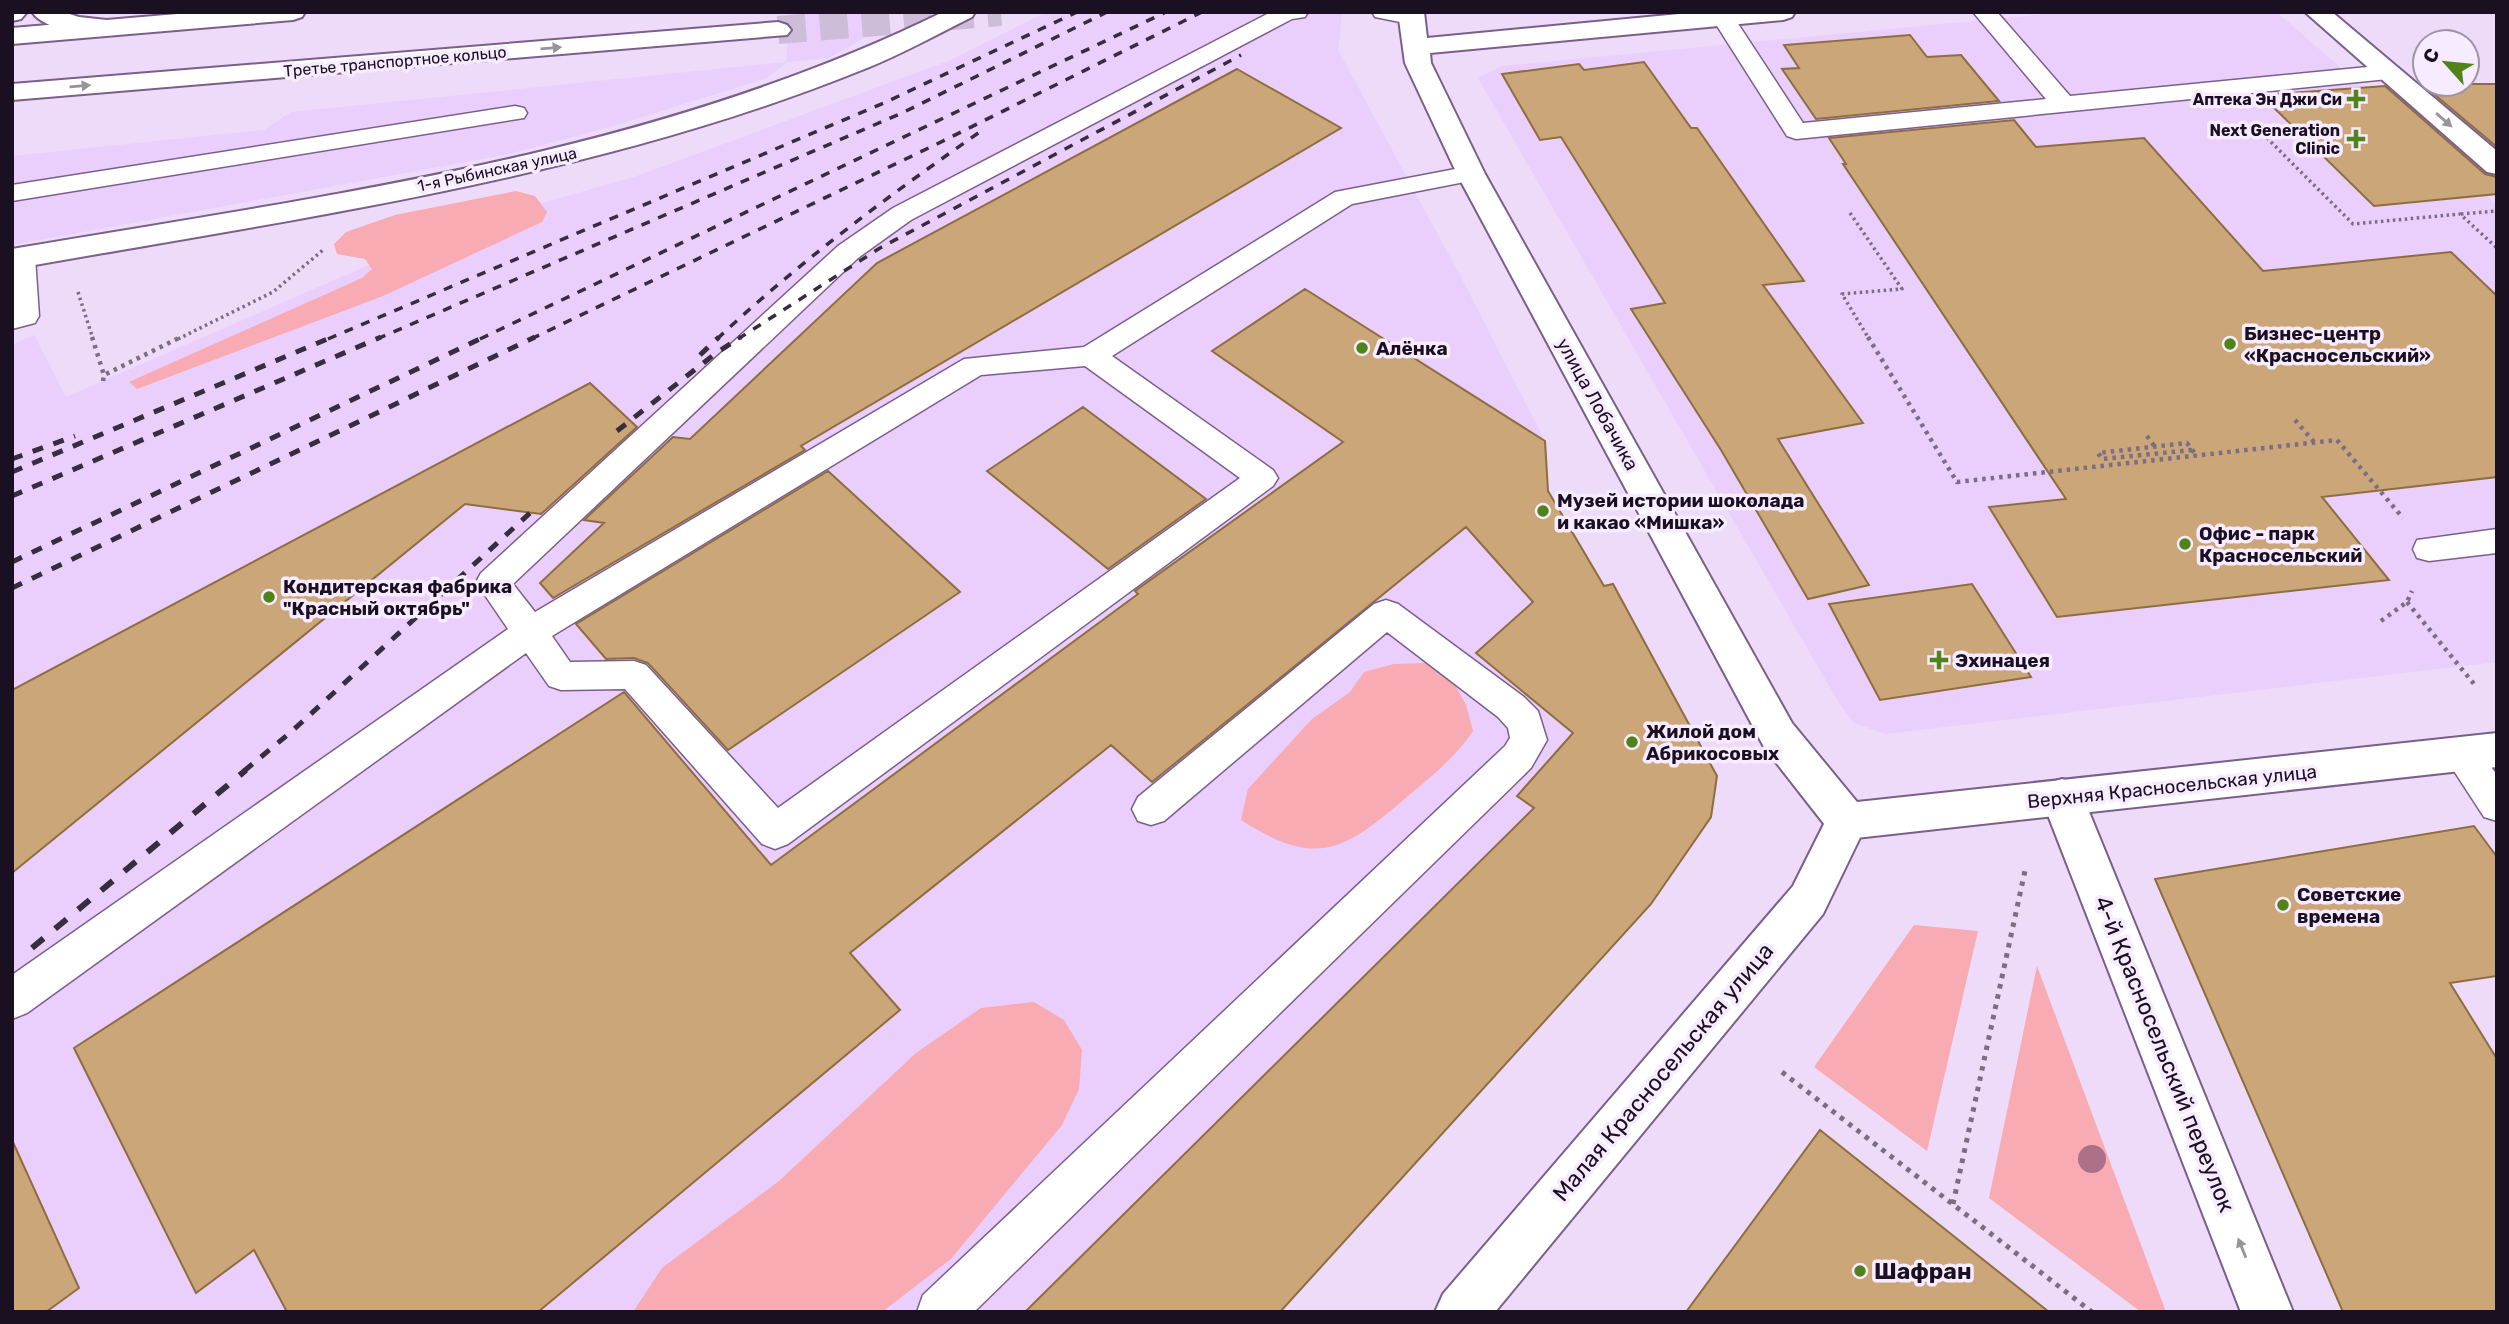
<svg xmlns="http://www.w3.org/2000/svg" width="2509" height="1324" viewBox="0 0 2509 1324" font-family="Rubik,sans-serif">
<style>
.built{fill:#eacefb}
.green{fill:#f8abb2}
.building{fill:#caa678;stroke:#8e6d40;stroke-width:2}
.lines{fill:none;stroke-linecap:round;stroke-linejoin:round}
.primary-tunnel{stroke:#cebdd9;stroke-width:28;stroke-dasharray:28 14;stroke-linecap:butt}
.lane-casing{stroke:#7b5f8b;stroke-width:3}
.street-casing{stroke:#7b5f8b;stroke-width:4}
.secondary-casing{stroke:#7b5f8b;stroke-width:4}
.primary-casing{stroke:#7b5f8b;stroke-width:4}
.path-far2{stroke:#7b6d84;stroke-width:3.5;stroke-dasharray:2.5 3.5;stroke-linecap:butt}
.path-far1{stroke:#7b6d84;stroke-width:4.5;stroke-dasharray:3.5 5;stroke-linecap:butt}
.path{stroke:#7b6d84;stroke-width:5;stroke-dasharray:4.5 6;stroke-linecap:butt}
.lane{fill:#fff;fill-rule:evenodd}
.street{fill:#fff;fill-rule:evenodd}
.secondary{fill:#fff;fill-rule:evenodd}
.primary{fill:#fff;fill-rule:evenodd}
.rail-far2{stroke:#382c3f;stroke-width:3.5;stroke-dasharray:9 9;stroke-linecap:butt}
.rail-far1{stroke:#382c3f;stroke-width:5;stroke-dasharray:11 11;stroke-linecap:butt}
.rail{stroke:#382c3f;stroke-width:6;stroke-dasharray:15 15;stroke-linecap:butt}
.tree{fill:#ac7089}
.oneway{fill:#98939b}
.poi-dot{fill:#50841a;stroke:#f7ebff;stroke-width:2.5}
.labels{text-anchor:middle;stroke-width:7;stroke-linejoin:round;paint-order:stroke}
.far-street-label{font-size:16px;fill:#1b1021;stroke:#f7ebff}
.far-poi-label{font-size:16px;font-weight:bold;fill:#1b1021;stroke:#f7ebff;text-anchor:end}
.poi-label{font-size:19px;font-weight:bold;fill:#1b1021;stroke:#f7ebff;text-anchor:start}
.street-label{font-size:19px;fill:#1b1021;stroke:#f7ebff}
.near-street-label{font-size:23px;fill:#1b1021;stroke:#f7ebff}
.near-poi-label{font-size:23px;font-weight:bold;fill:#1b1021;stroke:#f7ebff;text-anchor:start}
</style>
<rect width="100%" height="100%" fill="#eddbf9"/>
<path class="built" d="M791 12H890L880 28 829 58 787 62 767 78 613 126 509 154 12 245V156L264 130 291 112 786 62Z
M1047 12H1342L1338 50 1463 281 1545 441 1548 491 1604 585 1613 584 1717 776 1280 1312H12V345L34 335 66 397 454 228 637 176 951 60Z
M2067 12H2277L2497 205V662L1885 734 1854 723 1840 705 1478 78 1503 66Z"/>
<path class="green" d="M516 191 535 196 547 212 542 222 383 296 137 389 129 382 362 278 372 269 365 259 337 254 334 244 346 232 395 215Z
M1426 663 1452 679 1466 705 1473 731C1455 758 1433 775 1408 796 1344 851 1318 869 1241 820L1248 789 1312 719 1350 692 1364 672 1394 664Z
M1914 925 1978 931 1927 1151 1814 1067Z
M2037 966 2166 1312H2141L1989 1198Z
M1034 1002 1064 1020 1082 1050 1079 1089 1062 1125 951 1259 882 1312H633L662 1268 779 1181 916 1053 981 1008Z"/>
<path class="building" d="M1910 35 1927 57 1961 55 1999 101 1816 119 1782 69 1799 68 1784 45Z
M1644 62 1691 128H1697L1804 281 1763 285 1863 423 1778 439 1869 585 1808 599 1721 450 1631 309 1665 303 1561 137 1540 140 1502 74 1579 64 1584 70Z
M1237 69 1341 128 801 446 805 450 553 598 540 583 604 523 584 520 673 437 690 439 877 263Z
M2422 84H2497V147Z
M2385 86 2485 174 2497 177V194L2374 206 2261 95Z
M2014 120 2036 147 2144 138 2263 271 2451 252 2497 296V477L2322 497 2389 580 2057 617 1989 507 2066 499 1843 164H1846L1829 138Z
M1305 289 1545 441 1548 491 1604 586 1613 584 1717 776 1711 817 1651 904 1280 1312H1025L1534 808 1517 796 1573 733 1476 653 1533 602 1466 527 1152 782 1111 745 850 953 900 1010 538 1312H287L254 1250 196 1293 74 1048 624 692 771 865 1138 594 1135 591 1343 442 1212 351Z
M590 383 637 427 541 514 465 504 12 873V690Z
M1083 407 1206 499 1108 569 987 471Z
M828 471 960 592 728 750 648 663 634 658 606 659 576 624Z
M1972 584 2031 677 1880 700 1829 604Z
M2474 826 2497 857V976L2450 983 2497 1059V1312H2343L2155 879Z
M1820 1130 1946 1230 2049 1312H1686Z
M12 1140 79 1288 46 1312H12Z"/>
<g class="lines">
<path class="primary-tunnel" d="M778 30 1001 12"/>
<defs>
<path id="lane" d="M1271 12H1308L1305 17 1292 19 911 220 858 258 513 584 535 612 964 359 1084 347 1335 192 1471 166 1480 169 1484 174 1480 179 1352 204 1112 356 1273 470 1278 478 1273 486 788 844 775 849 762 844 625 689 561 690 549 686 526 653 27 1013 12 1019V975L508 629 476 582 481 573 838 246 893 208ZM1085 366 1240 478 778 808 646 665 634 661 570 662 552 636 981 375Z
M1372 12H1418L1421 17 1418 22 1410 24 1375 17Z
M1973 12H1997L2070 96 2388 65 2396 67 2400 72 2396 77 2388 79 1796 139 1787 136 1712 18 1715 13H1731L1803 123 2046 99Z
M515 106 524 108 527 113 524 118 12 201V185Z
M21 248 31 251 35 257 39 316 35 323 12 329V251Z
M2497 529V553L2429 561 2417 558 2413 549 2417 540Z
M1386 600 1398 604 1524 697 1538 711 1547 740 1531 768 974 1312H917L923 1295 1505 746 1510 738 1508 728 1498 717 1387 632 1164 821 1151 825 1138 821 1132 809 1138 797 1374 604Z
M2461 738 2474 743 2497 775V821L2484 817 2443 754 2448 743Z"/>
<path id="street" d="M2305 12H2332L2497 151V174L2487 172Z
M2062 779 2077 784 2083 797 2293 1312H2241L2041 797 2047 784Z
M1847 803 1862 808 1868 821 1823 914 1495 1312H1435L1443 1294 1793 886 1832 808Z"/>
<path id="secondary" d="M12 12H27L21 19 12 21Z
M32 12H63L79 17 125 22 129 27 125 32C102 38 46 33 32 12Z
M943 12H975L972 17C936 35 900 55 862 70 592 179 298 218 12 269V249C328 195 652 155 943 12Z
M1398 12H1424L1427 38 1700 12H1795L1792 17 1783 20 1430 53 1431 63 1485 174 1792 723 1857 802 2497 733V767L1847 839 1832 834 1764 747 1457 174 1405 63Z"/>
<path id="primary" d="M201 12H305L302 17 293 20 12 44V28Z
M778 22 787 25 791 30 787 35 12 100V84Z"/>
</defs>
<use href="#lane" class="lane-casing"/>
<use href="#street" class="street-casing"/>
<use href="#secondary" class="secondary-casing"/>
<use href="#primary" class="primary-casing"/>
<path class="path-far2" d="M2254 125 2353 224 2460 214 2497 248
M1850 213 1902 289 1842 294 1869 339
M2461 214 2497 211
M78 292 93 339
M178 339 273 292 323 250"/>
<path class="path-far1" d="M92 337 104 375
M1868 337 1957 482 2337 440 2403 518
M103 381 104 375 181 337
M2295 420 2314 442
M2147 436 2155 447
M2192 450 2102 459 2098 453 2187 443 2196 455
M2407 602 2474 684
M2381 621 2407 602 2412 591"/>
<path class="path" d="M1782 1072 2092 1312
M1953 1204 2026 866"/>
<use href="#lane" class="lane"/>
<use href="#street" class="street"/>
<use href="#secondary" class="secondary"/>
<use href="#primary" class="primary"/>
<path class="rail-far2" d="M328 339 886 102 1077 12
M377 339 902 113 1107 12
M480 339 1166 12
M531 339 939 143 1202 12
M717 339C800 261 891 194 984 129
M738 339 880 248 1241 55"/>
<path class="rail-far1" d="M700 355 719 337
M617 431 716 353 741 337
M12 459 75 436
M12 472 332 337
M12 496 381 337
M12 562 484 337
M12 588 535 337
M244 771 291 732 530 513"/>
<path class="rail" d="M32 948 246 770"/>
</g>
<circle class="tree" cx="2092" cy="1159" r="14"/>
<defs><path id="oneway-solid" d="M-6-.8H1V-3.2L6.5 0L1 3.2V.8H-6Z" transform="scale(1.75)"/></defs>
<g class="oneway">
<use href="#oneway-solid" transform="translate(551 48) rotate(-5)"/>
<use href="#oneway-solid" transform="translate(80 86) rotate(-5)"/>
<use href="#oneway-solid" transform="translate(2444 120) rotate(41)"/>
<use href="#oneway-solid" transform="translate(2242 1248) rotate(-112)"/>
</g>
<g class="poi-dot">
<path d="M2352.5 88.5h7v7h7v7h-7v7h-7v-7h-7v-7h7z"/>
<path d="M2352.5 128.5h7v7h7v7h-7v7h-7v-7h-7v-7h7z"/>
<circle cx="2230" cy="344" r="7"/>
<circle cx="1362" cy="348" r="7"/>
<circle cx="1543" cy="511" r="7"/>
<circle cx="2185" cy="544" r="7"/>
<circle cx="269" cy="597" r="7"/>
<path d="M1935.5 649.5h7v7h7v7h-7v7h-7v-7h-7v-7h7z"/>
<circle cx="1632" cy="742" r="7"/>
<circle cx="2283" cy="905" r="7"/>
<circle cx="1860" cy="1271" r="7"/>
</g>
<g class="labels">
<g class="far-street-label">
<text transform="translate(395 61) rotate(-5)" y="6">Третье транспортное кольцо</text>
<text transform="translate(497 169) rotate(-12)" y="6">1-я Рыбинская улица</text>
</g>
<g class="far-poi-label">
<text x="2342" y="105">Аптека Эн Джи Си</text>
<text x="2340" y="136">Next Generation<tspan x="2340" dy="18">Clinic</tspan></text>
</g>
<g class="poi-label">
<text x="2244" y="340">Бизнес-центр<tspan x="2244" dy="22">«Красносельский»</tspan></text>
<text x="1376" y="355">Алёнка</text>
<text x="1557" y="507">Музей истории шоколада<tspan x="1557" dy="22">и какао «Мишка»</tspan></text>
<text x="2199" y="540">Офис - парк<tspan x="2199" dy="22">Красносельский</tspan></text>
<text x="283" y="593">Кондитерская фабрика<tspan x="283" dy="22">"Красный октябрь"</tspan></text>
<text x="1955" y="667">Эхинацея</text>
<text x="1646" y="738">Жилой дом<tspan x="1646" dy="22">Абрикосовых</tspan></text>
<text x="2297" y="901">Советские<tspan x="2297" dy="22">времена</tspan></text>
</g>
<g class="street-label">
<text transform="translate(1598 404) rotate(61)" y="7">улица Лобачика</text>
<text transform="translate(2172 786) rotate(-6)" y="7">Верхняя Красносельская улица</text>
</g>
<g class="near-street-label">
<text transform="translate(2165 1054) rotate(68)" y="8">4-й Красносельский переулок</text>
<text transform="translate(1663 1072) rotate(-50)" y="8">Малая Красносельская улица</text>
</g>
<g class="near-poi-label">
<text x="1874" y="1279">Шафран</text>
</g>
</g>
<rect width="2509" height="1324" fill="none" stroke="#1b1021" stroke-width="28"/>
<g transform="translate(2446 63) rotate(297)"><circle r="33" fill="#f7ebff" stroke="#9f93a6" stroke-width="2"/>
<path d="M0-5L12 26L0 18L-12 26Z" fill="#50841a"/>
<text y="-10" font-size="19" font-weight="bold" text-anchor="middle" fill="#1b1021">С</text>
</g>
</svg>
